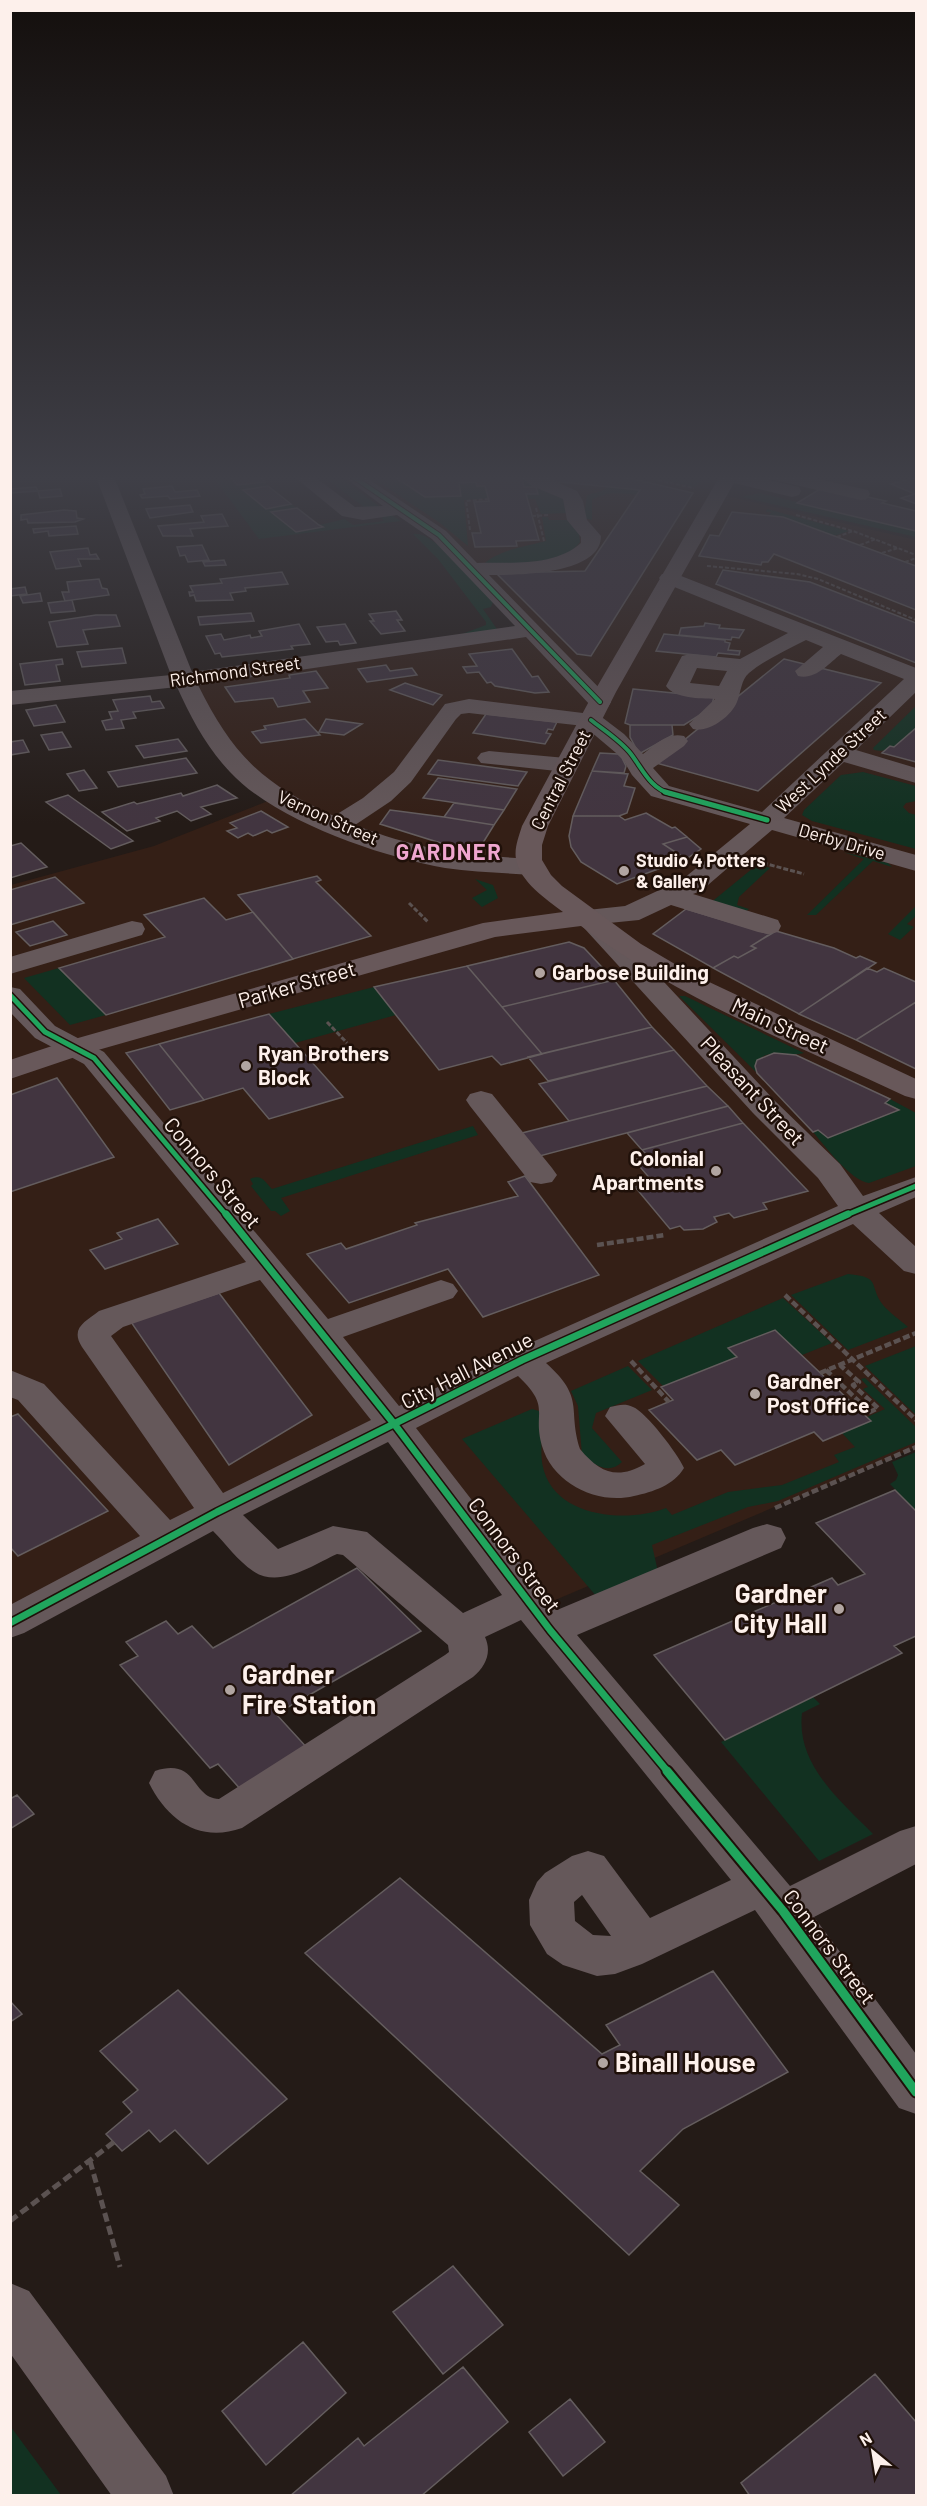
<svg xmlns="http://www.w3.org/2000/svg" width="927" height="2506" viewBox="0 0 927 2506" font-family="Barlow,sans-serif">
<style>
.built{fill:#341f16}
.green{fill:#123121}
.building{fill:#423540;stroke:#645d5e;stroke-width:1.5}
.lines{fill:none;stroke-linecap:round;stroke-linejoin:round}
.path-far3{stroke:#5b5251;stroke-width:2;stroke-dasharray:4 2;stroke-linecap:butt}
.path-far2{stroke:#5b5251;stroke-width:3;stroke-dasharray:5 2;stroke-linecap:butt}
.path-far1{stroke:#5b5251;stroke-width:4.5;stroke-dasharray:7 3;stroke-linecap:butt}
.path{stroke:#5b5251;stroke-width:5;stroke-dasharray:9 4.5;stroke-linecap:butt}
.minor{fill:#65585a;fill-rule:evenodd}
.major{fill:#68585a;fill-rule:evenodd}
.cycleway-far3-casing{stroke:#1f1009;stroke-width:6}
.cycleway-far2-casing{stroke:#1f1009;stroke-width:8}
.cycleway-far1-casing{stroke:#1f1009;stroke-width:10}
.cycleway-casing{stroke:#1f1009;stroke-width:13}
.cycleway-far3{stroke:#20a55d;stroke-width:4}
.cycleway-far2{stroke:#20a55d;stroke-width:5}
.cycleway-far1{stroke:#20a55d;stroke-width:7}
.cycleway{stroke:#20a55d;stroke-width:9}
.poi-dot{fill:#b1a5a1;stroke:#1f1009;stroke-width:2}
.labels{text-anchor:middle;stroke-width:5;stroke-linejoin:round;paint-order:stroke}
.far-street-label{font-size:18px;fill:#fdf0eb;stroke:#1f1009}
.far-poi-label{font-size:18px;font-weight:bold;fill:#fdf0eb;stroke:#1f1009;text-anchor:start}
.poi-label{font-size:21px;font-weight:bold;fill:#fdf0eb;stroke:#1f1009;text-anchor:start}
.street-label{font-size:21px;fill:#fdf0eb;stroke:#1f1009}
.far-district-label{font-size:22px;font-weight:bold;letter-spacing:1.5px;fill:#efa6cf;stroke:#1f1009}
.near-poi-label{font-size:26px;font-weight:bold;fill:#fdf0eb;stroke:#1f1009;text-anchor:start}
</style>
<rect width="100%" height="100%" fill="#241b17"/>
<path class="built" d="M350 474H730L718 494 916 540V1447L534 1609 394 1425 11 1624V885L154 846 278 797 253 780 184 680 530 630 439 535Z"/>
<path class="green" d="M211 474H229L237 485 265 482 268 486 243 490 266 509 291 504 297 508 271 513 296 532 322 527 319 525 345 519 353 525 384 521 381 517 390 514 401 521 259 539Z
M320 474H336L380 507 365 508Z
M367 474H390L425 497 461 496 459 483 476 482 477 486H485L488 499 464 500 468 546 440 523Z
M493 474H520L566 501 568 513 541 514 535 499H527L526 494H537L536 487H524L520 475 494 476Z
M633 474C647 474 659 475 673 476 684 477 690 473 701 480L695 487Z
M607 487 640 490 637 495C620 493 607 491 592 500V520L584 518 587 495 603 491Z
M760 493 916 531V537L741 497Z
M767 509 849 531 834 536 783 517 769 516 771 512H766Z
M542 517H548L549 520H568L579 533 580 542C561 568 513 563 483 565 497 550 528 546 546 541Z
M413 534C434 530 479 586 493 602L491 607 483 609 499 632 462 634 486 625V622L438 559Z
M916 706V728C903 740 892 754 874 750L873 748Z
M863 772 916 786V801L906 803 903 807 909 813 916 815V849L812 821 802 815 804 810 841 775Z
M843 852 888 863 892 867 873 861 816 915H807L864 859Z
M758 864 770 868 739 897 737 905 749 909 741 915 709 904Z
M475 879 493 885 498 898 482 907 472 898 487 890Z
M916 906V916L907 924 914 927 900 940 888 934Z
M59 968 106 1015 70 1025 24 978Z
M374 987 396 1015 295 1043 269 1014Z
M679 996H685L804 1053C788 1058 764 1045 755 1066L757 1073Z
M890 1099 916 1113V1166L869 1183C851 1181 825 1146 813 1132L898 1110 885 1103Z
M473 1126 478 1135 281 1198 290 1211 281 1216 275 1211H271L251 1186 253 1184 250 1179C262 1174 264 1181 272 1189Z
M848 1274C883 1277 868 1286 883 1305 890 1313 900 1320 908 1327L848 1350 791 1295Z
M783 1298 832 1343 802 1355 775 1330 729 1348 737 1357 663 1386 638 1361Z
M916 1346V1415L865 1366Z
M628 1366 652 1390 596 1413 592 1428 622 1462C609 1475 594 1465 582 1455L578 1406 571 1391Z
M865 1378 916 1427V1442L778 1501 748 1507 652 1545 658 1572 597 1597 462 1439 532 1409 539 1411C545 1431 538 1452 544 1471 558 1518 628 1523 666 1508L672 1515 728 1492 782 1485 839 1462 834 1455 855 1447 842 1433 870 1421 867 1417 885 1409 863 1389 868 1387 861 1379Z
M916 1452V1511L890 1484 896 1480 898 1475 892 1462Z
M813 1697 820 1704 802 1713C796 1765 840 1800 873 1834L819 1861 721 1742Z
M11 2427 61 2495H11Z"/>
<path class="building" d="M229 474H259L265 482 237 485Z
M390 474 521 475 524 487H536L538 494H526L539 540 516 541 517 546 475 547 472 533H481L474 502 489 501 485 486H477L476 482 459 483 461 496 425 497Z
M534 474H611L693 493 591 656 577 654 496 573 585 571 640 490 541 480Z
M916 477V504L901 498 915 494 891 484Z
M172 486 175 492 197 490 200 496 170 499 168 496 142 498 140 495 145 494 143 489Z
M268 486 291 504 266 509 243 490Z
M36 487 38 491 10 493V489Z
M60 489 62 496 40 498 38 491Z
M820 489 865 499 868 497 886 501 882 503 916 511V531L797 503Z
M190 505 193 512 150 518 146 509Z
M297 508 319 525 323 527 296 532 271 512Z
M64 510 76 511 77 518 83 519 75 522 28 523 27 519 21 520V515Z
M732 512 783 517 916 566V610L774 554 768 562H762L761 565 699 556 710 535 719 536Z
M222 514 228 526 190 529 193 536H163L158 526 204 522 201 516Z
M76 526 78 534 49 536 48 531 34 533 33 529Z
M202 545 209 560 188 562 185 555 180 556 177 547Z
M88 548 90 555 96 554 99 559H78L81 566 56 569 50 552Z
M224 560 226 565 205 566 203 562Z
M723 570 810 582 916 623V663L716 584Z
M282 572 288 584 245 588 246 591 230 593 233 600 196 601 194 595 190 596 189 592H193L190 586 222 583 220 579Z
M99 579 102 588 107 589 109 595 65 601 62 592H69L67 582Z
M25 587 27 594 10 596V589Z
M40 593 42 601 23 603 20 596Z
M72 600 75 611 51 613 48 603Z
M396 611 402 620H397L405 631 381 634 370 621H374L369 614Z
M251 613 254 621 200 625 198 617Z
M96 615H116L120 626 83 630 88 644 57 647 49 622Z
M705 623 720 625 719 628 744 630 739 638 732 637 731 640 679 635 681 628 704 626Z
M299 624 310 644 291 646 293 649 222 657 220 653 215 654 206 636 221 634 224 640 250 635 251 638 262 636 259 631Z
M345 624 356 643 340 645 338 641 326 642 317 627Z
M664 634 725 640V642L730 643 728 650 740 651 739 655 718 653 716 657 656 651Z
M122 648 126 663 82 667 77 652Z
M512 649 532 677 538 676 549 692 535 693 495 686 491 682 487 683 479 672 467 673 463 667 477 666 469 654Z
M62 659 63 664 56 665 60 681 25 685 20 664Z
M784 659 881 683 758 791 656 763Z
M386 665 390 671 412 668 417 675 367 682 358 669Z
M316 671 328 688 303 691 310 702 278 707 273 698 235 702 225 687 290 678 289 675Z
M405 683 442 695 433 705 390 690Z
M633 689 714 697 711 708 684 725H630L625 723Z
M150 696 152 702 160 701 164 708 133 712 136 718 121 720 124 728 106 730 102 721 112 719 109 712 118 711 113 700Z
M56 705 65 722 34 726 26 710Z
M486 714 557 722 553 730 548 729 546 733 551 734 545 744 473 733Z
M305 719 320 735 261 743 252 732 266 729 264 726Z
M326 719 362 724 344 735 319 732Z
M630 725H672L673 735 639 754 630 737Z
M916 728V762L882 753 890 746 894 747Z
M62 732 71 747 49 750 41 735Z
M178 739 187 751 144 758 136 746Z
M23 740 29 752 10 755V742Z
M600 753 618 754 622 758 626 766 624 773 592 771Z
M186 758 197 773 118 787 108 772Z
M438 760 475 765 527 772 518 786 428 774Z
M84 770 97 788 79 791 67 774Z
M592 771 628 774 624 786 635 788 627 813 619 816H573Z
M438 778 517 789 504 810 423 798Z
M217 785 237 798 201 807 211 814 191 821 177 811 156 818 160 821 127 831 102 812 134 802 137 804 181 793 183 796Z
M68 795 133 841 111 849 46 802Z
M454 803 504 810 494 825 444 817Z
M390 810 444 817 494 825 476 854 380 824Z
M261 811 288 827 272 833 267 830 253 836 248 833 238 838 227 831 237 828 230 823Z
M646 813 672 828 675 827 687 837 663 844 686 859 617 884 581 862 571 847 569 836 573 816H619L625 820Z
M687 837 701 849 686 859 663 844Z
M21 843 47 867 10 878V846Z
M317 876 321 880 316 882 371 936 293 959 238 895Z
M55 877 84 903 10 925V890Z
M204 898 226 920 253 912 293 959 106 1015 59 968 165 937 144 915Z
M686 909 770 934 751 946 756 948 738 958 734 956 713 968 653 934Z
M53 921 67 935 30 946 16 932Z
M776 931 834 948 856 958 860 956 876 963 799 1014 713 968 734 956 738 958 756 948 751 946Z
M569 942 584 948 614 980 502 1007 467 966Z
M467 966 502 1007 542 1054 501 1065 492 1056 439 1070 374 987Z
M867 968 877 972 884 968 916 982V1002L856 1040 799 1014Z
M614 980 652 1027 542 1054 502 1007Z
M916 1002V1069L856 1040Z
M269 1014 343 1097 269 1119 243 1088 204 1100 159 1044Z
M652 1027 674 1050 548 1081 528 1057Z
M159 1044 204 1100 170 1110 126 1053Z
M674 1050 707 1086 569 1121 539 1084Z
M774 1053 796 1055 890 1099 885 1103 899 1110 828 1138 818 1130 813 1132 757 1073 755 1066 757 1060Z
M57 1078 114 1157 10 1192V1095Z
M707 1086 728 1106 536 1157 518 1134Z
M728 1106 743 1123 642 1150 627 1133Z
M743 1123 808 1191 763 1203 767 1209 734 1218 729 1213 714 1217 717 1222 703 1229 684 1230 680 1226 670 1229 635 1187 653 1182 634 1160 648 1156 642 1150Z
M525 1176 599 1275 483 1317 448 1269 349 1303 307 1254 341 1243 346 1249 417 1225 415 1223 518 1196 508 1182Z
M158 1219 178 1244 105 1269 90 1250 122 1239 117 1233Z
M219 1293 312 1415 229 1465 131 1322Z
M775 1330 871 1421 823 1441 814 1432 735 1465 721 1450 697 1460 649 1410 673 1400 661 1387 737 1357 728 1348Z
M18 1414 108 1511 18 1556 10 1547V1417Z
M895 1490 916 1511V1636L894 1646 902 1653 725 1740 654 1655 832 1578 838 1585 865 1574 816 1523Z
M357 1568 421 1631 276 1714 310 1751 242 1791 218 1764 210 1768 120 1665 138 1656 126 1642 166 1621 178 1634 192 1626 213 1648Z
M17 1795 34 1814 10 1829V1799Z
M400 1878 602 2054 620 2045 606 2025 713 1971 788 2072 683 2129 640 2171 679 2205 629 2255 305 1953Z
M178 1990 287 2099 208 2164 175 2130 160 2142 149 2130 122 2151 106 2134 132 2112 123 2102 138 2090 100 2051Z
M10 2001 22 2014 10 2022Z
M453 2266 503 2325 443 2374 393 2312Z
M303 2342 346 2393 266 2465 222 2411Z
M463 2367 508 2422 421 2496H290L358 2438 364 2446Z
M875 2374 916 2422V2496H750L741 2483Z
M570 2399 605 2442 563 2476 529 2432Z"/>
<g class="lines">
<path class="path-far3" d="M629 474 694 488
M536 508 544 541
M796 515 853 531 916 555
M532 516 549 515
M470 530 466 501 488 499
M837 537 853 531
M860 545 876 539
M882 553 898 548
M905 562 916 558
M707 566 797 574 818 579 916 620"/>
<path class="path-far2" d="M763 863 804 874
M409 903 428 922
M327 1022 347 1043"/>
<path class="path-far1" d="M597 1245 665 1235
M785 1295 916 1420
M631 1361 669 1402
M826 1370 870 1412 878 1408 853 1385 859 1382 840 1365
M820 1373 916 1333
M775 1508 916 1447"/>
<path class="path" d="M90 2161 120 2267
M10 2221 114 2142"/>
<path class="minor" d="M95 474H113L192 672 515 626 432 539 397 515 363 520 342 516 291 474H311L355 507 383 506 340 474H361L446 531 477 563C511 562 554 567 581 543V537L567 520 563 499 530 485 518 474H538L577 491 583 501 587 520 601 536C601 575 516 575 489 575L608 697 611 702 608 707 600 709 592 707 526 637 198 685C233 755 262 784 334 816L363 798 394 772 445 704 469 699 599 715 624 734 643 754C656 744 667 732 684 736L688 741 684 746 653 768 669 786 762 812 904 679 841 654C828 664 816 680 798 676L795 671 823 647 806 640C787 650 766 659 749 673 741 680 741 692 737 702 731 717 708 733 693 729L689 724 715 699C700 698 675 699 666 686L682 656 690 654 740 659 788 633 662 582 659 578 662 574H676L916 668V692L856 750 916 768V783L844 762 784 818 916 855V871L772 830 701 891 693 894 778 920 781 926 778 932 768 934 758 932 671 905 639 920 609 923 775 1101 840 1164 863 1196 916 1177V1197L879 1213 916 1247V1274L904 1271 853 1224 546 1363C586 1399 567 1408 580 1449 600 1473 617 1480 645 1464L605 1416 610 1407C619 1405 625 1403 633 1407 646 1412 678 1454 684 1468 674 1485 653 1492 634 1496 598 1505 553 1484 542 1446 532 1411 552 1408 518 1376L416 1428 557 1610 753 1528 767 1524 781 1528 786 1538 781 1548 577 1635 790 1886 900 1831 916 1826V1864L814 1917 916 2054V2114L899 2108 755 1910 642 1964 615 1974 597 1976 563 1965 547 1954 530 1925 529 1900 537 1882 545 1873 572 1856 588 1851 604 1856 650 1918 731 1880 521 1620 485 1637C492 1652 486 1666 473 1677L242 1828C200 1843 168 1821 149 1783L155 1771C198 1757 191 1798 219 1799L445 1655 449 1652 448 1645 343 1555 337 1554C313 1565 279 1589 253 1571 238 1561 226 1544 213 1531L24 1633 10 1638V1605L140 1536 18 1400 10 1397V1370L44 1384 170 1520 194 1508 82 1347C70 1328 85 1322 99 1311L246 1262 84 1064 35 1038 10 1012V987L20 989 55 1026 104 1052 328 1319 429 1284 441 1280 453 1284 458 1291 453 1298 343 1337 399 1406 510 1352 838 1206 818 1178 753 1113 574 917 578 911 625 906 683 879 750 824 651 796 632 775 622 758 584 726 469 713 461 714 456 719 411 782 391 801 355 825C419 850 464 855 532 859L541 862 545 867 541 872 532 875C503 873 474 872 445 868 381 857 275 821 230 772 207 748 191 718 177 687L10 705V691L171 675ZM697 668 727 671 719 686 690 683ZM260 1280 371 1420 223 1493 111 1336 123 1327ZM388 1442 502 1595 463 1613 367 1532 333 1526 278 1549 243 1515ZM582 1895 611 1936 593 1935 575 1921 574 1902Z
M721 474H743L799 487 801 491 799 495 792 497 722 480 720 476Z
M763 474H795L868 490 870 494 868 498 861 500 765 478Z
M489 751 566 758 574 760 578 765 574 770 566 772 481 763 477 758 481 753Z
M132 921 142 923 145 929 142 935 10 974V957Z
M481 1091 492 1094 552 1168 557 1175 552 1182 541 1184 530 1182 470 1106 466 1100 470 1094Z
M10 2283 29 2291 166 2476 174 2496H112L10 2353Z"/>
<path class="major" d="M721 474H739L616 692 548 826 542 845V860L551 875 562 886 641 944 690 973 916 1079V1099L905 1096C795 1044 679 999 581 926L495 937 84 1054 10 1079V1060L64 1042 483 923 563 912C546 899 520 882 516 859 514 848 519 836 522 826L594 692Z"/>
<defs>
<path id="cycleway-far3" d="M349 474 439 535 600 702
M591 720C605 731 621 741 631 754 643 770 651 789 671 794"/>
<path id="cycleway-far2" d="M665 792 767 820
M10 995 45 1032 94 1058 227 1216
M844 1216 916 1186"/>
<path id="cycleway-far1" d="M226 1214 395 1425 550 1630 668 1772
M10 1623 217 1512 522 1360 848 1214"/>
<path id="cycleway" d="M667 1771 783 1911 916 2092"/>
</defs>
<use href="#cycleway-far3" class="cycleway-far3-casing"/>
<use href="#cycleway-far2" class="cycleway-far2-casing"/>
<use href="#cycleway-far1" class="cycleway-far1-casing"/>
<use href="#cycleway" class="cycleway-casing"/>
<use href="#cycleway-far3" class="cycleway-far3"/>
<use href="#cycleway-far2" class="cycleway-far2"/>
<use href="#cycleway-far1" class="cycleway-far1"/>
<use href="#cycleway" class="cycleway"/>
</g>
<linearGradient id="sky" x2="0" y2="1"><stop stop-color="#140f0d"/><stop offset="0.58" stop-color="#3f3f47"/><stop offset="1" stop-color="#3f3f47" stop-opacity="0"/></linearGradient>
<rect width="927" height="824" fill="url(#sky)"/>
<g class="poi-dot">
<circle cx="624" cy="871" r="6"/>
<circle cx="540" cy="973" r="6"/>
<circle cx="246" cy="1066" r="6"/>
<circle cx="716" cy="1171" r="6"/>
<circle cx="755" cy="1394" r="6"/>
<circle cx="839" cy="1609" r="6"/>
<circle cx="230" cy="1690" r="6"/>
<circle cx="603" cy="2063" r="6"/>
</g>
<g class="labels">
<g class="far-street-label">
<text transform="translate(235 672) rotate(-8)" y="6">Richmond Street</text>
<text transform="translate(831 761) rotate(-43)" y="6">West Lynde Street</text>
<text transform="translate(561 780) rotate(-63)" y="6">Central Street</text>
<text transform="translate(328 818) rotate(24)" y="6">Vernon Street</text>
<text transform="translate(842 842) rotate(16)" y="6">Derby Drive</text>
</g>
<g class="far-poi-label">
<text x="636" y="867">Studio 4 Potters<tspan x="636" dy="21">&amp; Gallery</tspan></text>
</g>
<g class="poi-label">
<text x="552" y="980">Garbose Building</text>
<text x="258" y="1061">Ryan Brothers<tspan x="258" dy="24">Block</tspan></text>
<text x="704" y="1166" text-anchor="end">Colonial<tspan x="704" dy="24">Apartments</tspan></text>
<text x="767" y="1389">Gardner<tspan x="767" dy="24">Post Office</tspan></text>
</g>
<g class="street-label">
<text transform="translate(297 985) rotate(-16)" y="7">Parker Street</text>
<text transform="translate(780 1026) rotate(25)" y="7">Main Street</text>
<text transform="translate(752 1091) rotate(47)" y="7">Pleasant Street</text>
<text transform="translate(212 1173) rotate(50)" y="7">Connors Street</text>
<text transform="translate(467 1371) rotate(-27)" y="7">City Hall Avenue</text>
<text transform="translate(514 1555) rotate(53)" y="7">Connors Street</text>
<text transform="translate(829 1947) rotate(53)" y="7">Connors Street</text>
</g>
<g class="far-district-label">
<text x="449" y="860">GARDNER</text>
</g>
<g class="near-poi-label">
<text x="827" y="1603" text-anchor="end">Gardner<tspan x="827" dy="30">City Hall</tspan></text>
<text x="242" y="1684">Gardner<tspan x="242" dy="30">Fire Station</tspan></text>
<text x="615" y="2072">Binall House</text>
</g>
</g>
<rect width="927" height="2506" fill="none" stroke="#fdf0eb" stroke-width="24"/>
<g transform="translate(873 2452) rotate(330)" stroke="#1f1009" stroke-width="4.5" paint-order="stroke">
<path d="M0-4.5L10 22L0 15L-10 22Z" fill="#fdf0eb"/>
<text y="-9" font-size="16" font-weight="bold" text-anchor="middle" fill="#fdf0eb">N</text>
</g>
</svg>
